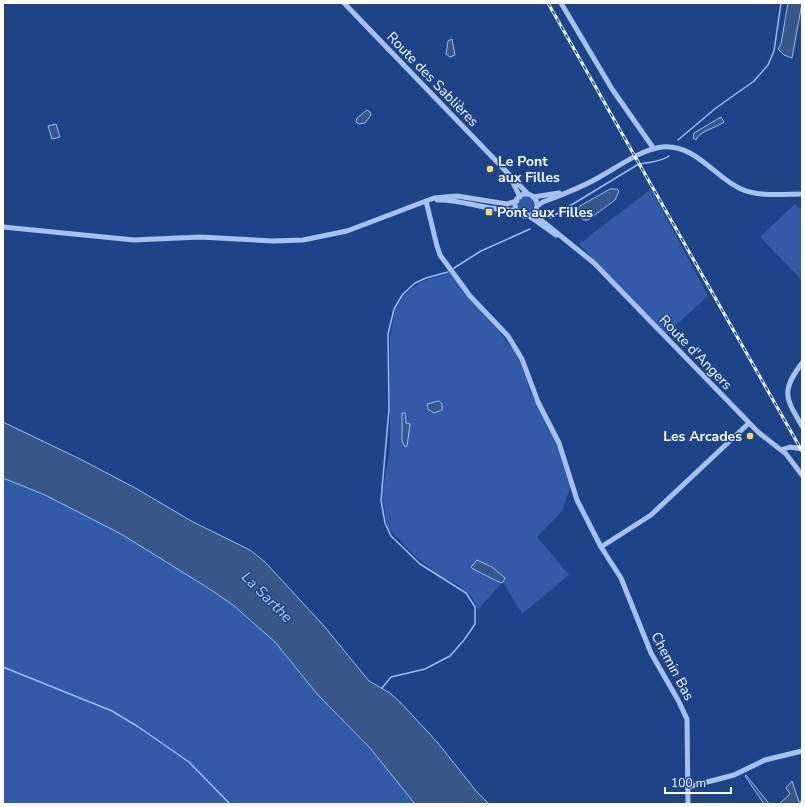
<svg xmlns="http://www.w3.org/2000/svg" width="805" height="807" viewBox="0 0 805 807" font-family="'Nunito Sans',sans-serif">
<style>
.green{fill:#305ca7;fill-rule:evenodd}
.water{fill:#395689;stroke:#9abbee}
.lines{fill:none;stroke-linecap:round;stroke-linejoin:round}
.stream{stroke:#9abbee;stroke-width:1.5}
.minor{stroke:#a7c1ec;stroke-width:5}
.rail-casing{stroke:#fff;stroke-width:3}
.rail{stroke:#1d4489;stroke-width:1.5;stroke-dasharray:4.5;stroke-linecap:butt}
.poi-dot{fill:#fcdc65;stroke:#1d4489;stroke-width:1.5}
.labels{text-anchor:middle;stroke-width:3;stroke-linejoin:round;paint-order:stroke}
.street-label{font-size:14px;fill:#fff;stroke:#1d4489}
.poi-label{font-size:14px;font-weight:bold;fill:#fff;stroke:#1d4489;text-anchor:start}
.water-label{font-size:15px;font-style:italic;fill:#b3cbf3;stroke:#1d4489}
</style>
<rect width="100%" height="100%" fill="#1d4489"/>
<path class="green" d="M651 189 708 296 666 334 579 244Z
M518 205a8 8 0 1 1 16 0a8 8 0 1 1-16 0Z
M795 204 802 211V280L760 237Z
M450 273 471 301 496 327 520 359 531 394 557 443 570 488 562 511 537 537 569 575 522 614 503 582 505 578 481 562 477 560 471 567 501 583 478 610 472 597 458 585 437 574 415 556 388 528 382 496 390 448V337L395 310 407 292 423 281ZM439 401 442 404V410L435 413 428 409 427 404Z
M3 478 45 495 121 534 205 586 233 605 275 642 318 695 370 748 415 804H3Z"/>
<path class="water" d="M788 3H802L792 58 784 55 778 49 781 44Z
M452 39 455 55 450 57 446 54 448 41Z
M367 110 370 112 371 115 365 123 359 124 356 122 357 118Z
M721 117 724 122C716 128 699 131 696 140L693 138 694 133Z
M56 124 60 137 52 139 48 126Z
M610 189H617L619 191 615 200 588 220H584L580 217 578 210 580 206Z
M439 401 442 404V410L434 413 428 409 427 404Z
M402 413H405L406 423 410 424 407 446 405 447 402 441Z
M3 422 82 460 137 489 193 522 250 550 265 562 324 626 369 681 390 693 402 704 438 743 476 791 489 804H415L370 748 318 695 275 642 233 605 205 586 121 534 45 495 3 478Z
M477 560 492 567 505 578 503 582 501 583 473 569 471 567Z
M746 775 767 801 769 804H764L745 776Z
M792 781 799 802 801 801 800 804H779L790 794 786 788Z"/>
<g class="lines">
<path class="stream" d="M678 140 716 108 754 81 768 65 774 51 781 3
M550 218 637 165C649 161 659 163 669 156
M454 268 481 251 530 229
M3 667 112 711 137 726 189 762 230 804
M382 688 391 677 425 669 450 656 464 640 475 624V607L466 593 420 564 391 536 385 523 381 500 389 409 388 334 394 309 403 294 415 283 426 278 448 272"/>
<path class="minor" d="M344 3 528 194
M561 3 612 89 654 149
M512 181 520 197
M515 205a11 11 0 1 1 22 0a11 11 0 1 1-22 0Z
M533 197 559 193
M437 200C464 199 489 212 517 210
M426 201 437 246 440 255 470 296 508 336 522 359 538 402 559 443 577 500 601 547
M537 206 543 202C561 195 580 188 596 179 617 168 639 150 662 147 696 144 714 177 741 189 759 197 783 194 802 194
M535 211 541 220 594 263 758 432 786 454 802 475
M529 216 556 235
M3 227 134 240 200 237 273 241 303 240 347 231 434 198 457 196 507 204 517 201
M802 363C781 391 785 397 802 426
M781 450 790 447 802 449
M688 787 734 775 765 760 802 751
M688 804 687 719 678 700 651 653 621 578 601 547 651 515 749 423"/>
<defs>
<path id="rail" d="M548 3 802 451"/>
</defs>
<use href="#rail" class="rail-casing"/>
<use href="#rail" class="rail"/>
</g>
<g class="poi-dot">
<circle cx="490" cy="169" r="4"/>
<rect x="485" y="208" width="8" height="8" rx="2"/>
<circle cx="750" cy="436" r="4"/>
</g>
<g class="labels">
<g class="street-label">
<text transform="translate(433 79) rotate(46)" y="5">Route des Sablières</text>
<text transform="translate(696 352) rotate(46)" y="5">Route d'Angers</text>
<text transform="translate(673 666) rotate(62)" y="5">Chemin Bas</text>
</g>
<g class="poi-label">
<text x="498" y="166">Le Pont<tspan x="498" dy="16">aux Filles</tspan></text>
<text x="497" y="217">Pont aux Filles</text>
<text x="742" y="441" text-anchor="end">Les Arcades</text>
</g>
<g class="water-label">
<text transform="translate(267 597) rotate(45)" y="5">La Sarthe</text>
</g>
</g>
<rect width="805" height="807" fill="none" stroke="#ffffff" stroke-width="8"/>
<path d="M665 787v6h66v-6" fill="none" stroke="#ffffff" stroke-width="2"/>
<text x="671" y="787" font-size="12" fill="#ffffff" stroke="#1d4489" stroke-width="3" paint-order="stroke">100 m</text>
</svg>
